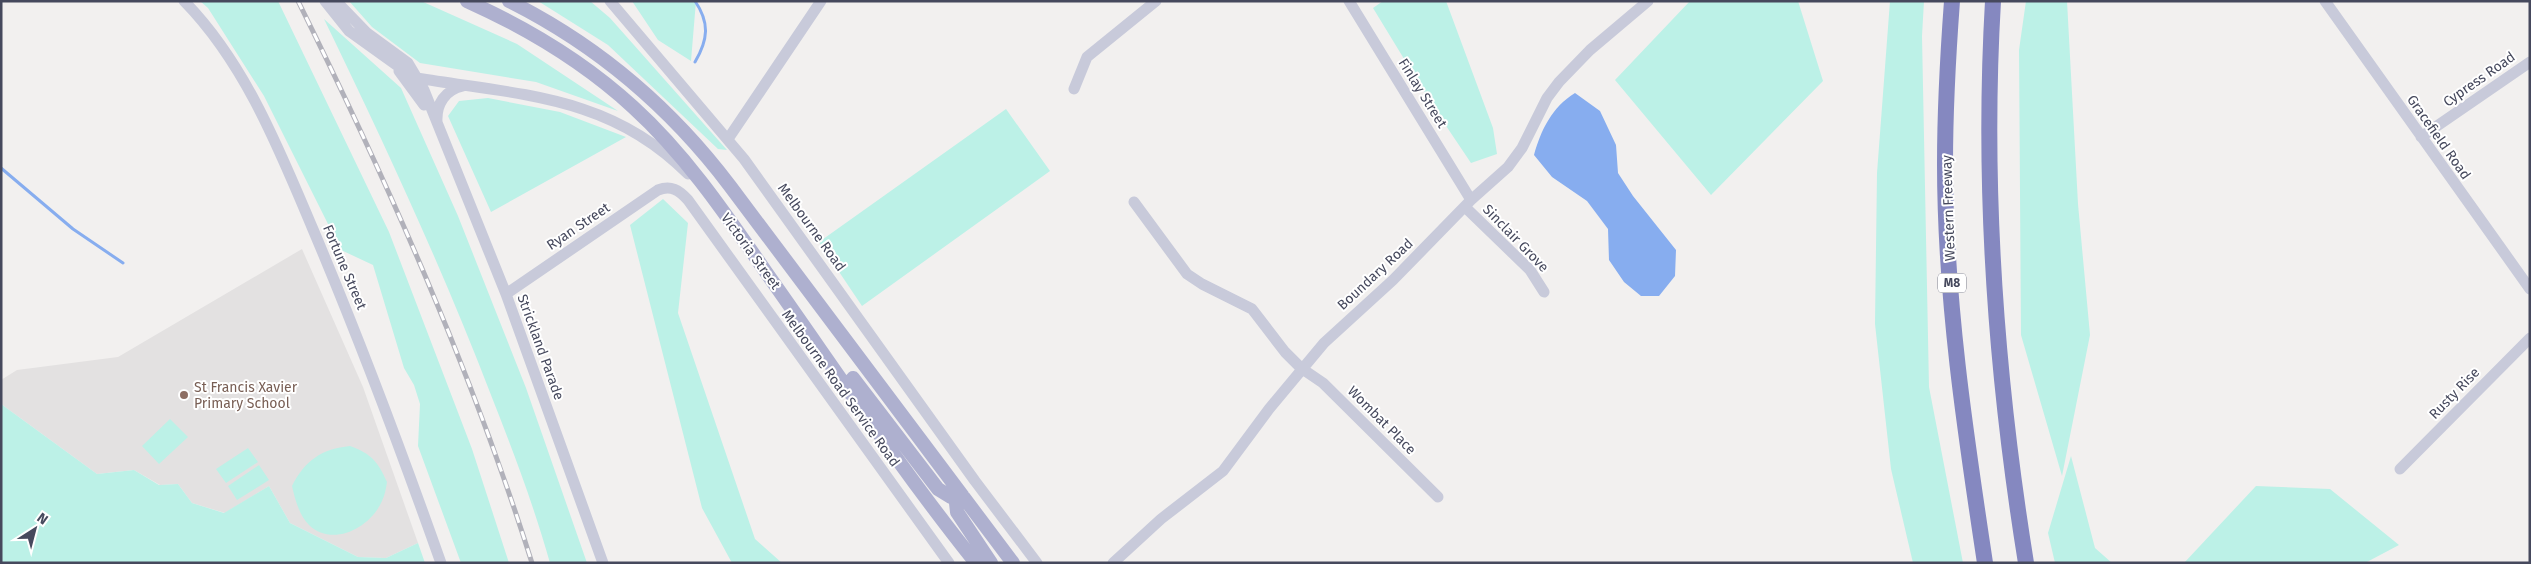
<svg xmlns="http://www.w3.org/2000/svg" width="2531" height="564" viewBox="0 0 2531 564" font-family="'Fira Sans',sans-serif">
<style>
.education{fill:#e3e1e1}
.green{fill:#bcf1e7}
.water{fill:#87adef}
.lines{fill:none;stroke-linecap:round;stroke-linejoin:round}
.stream{stroke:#87adef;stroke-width:3}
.minor{stroke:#c8cada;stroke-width:11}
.major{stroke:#aeb0cf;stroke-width:14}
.highway{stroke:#8588c0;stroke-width:16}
.rail-casing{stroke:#b1b1ba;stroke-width:5}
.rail{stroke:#fff;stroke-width:3;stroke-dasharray:9;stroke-linecap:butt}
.education-dot{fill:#8d6e63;stroke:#fff;stroke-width:2}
.labels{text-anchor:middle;stroke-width:4;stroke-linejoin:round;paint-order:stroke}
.shield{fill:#fff;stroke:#7e808e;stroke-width:1}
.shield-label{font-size:12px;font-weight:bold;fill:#46495d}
.street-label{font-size:14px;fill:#46495d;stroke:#fff}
.education-label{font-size:14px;fill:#785e54;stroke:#fff;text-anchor:start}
</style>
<rect width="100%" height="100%" fill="#f2f0ef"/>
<path class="education" d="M302 249 363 387 418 543 386 558 358 557 290 523 269 486 225 513 192 503 178 484 160 485 134 470 97 474 1 404V380L17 370 118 357Z"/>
<path class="green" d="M200 1H278L389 232 472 449 509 563H461L418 446 420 404 414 385 404 368 373 265 341 250 264 96 208 8Z
M349 1H421L517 44 618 111 536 82 420 63 372 27Z
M538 1H590L610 18 727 150 718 149 608 45Z
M632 1H696L691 61 658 40Z
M1383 1H1446L1493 128 1497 154 1471 163 1434 108 1373 8Z
M1690 1H1798L1823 81 1711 195 1615 80Z
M1890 1H1924L1922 36 1929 387 1963 563H1913L1891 469 1875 324 1877 173Z
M2026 1H2067L2078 204 2090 335 2062 476 2021 335 2019 50Z
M324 19 401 88 458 216 526 388 587 563H550C534 506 513 451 491 395 442 267 384 143 324 19Z
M488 98 560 112 626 137 491 212 448 116 459 101Z
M1006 109 1050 171 862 306 819 242Z
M663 199 688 223 678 313 755 539 782 563H732L702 508 630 225Z
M1 404 97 474 134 470 159 485 178 484 192 503 224 513 269 486 290 523 358 557 386 558 418 543 425 563H1Z
M170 419 188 437 159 464 142 446Z
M350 446C372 454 378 462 387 482 386 488 385 495 382 501 371 527 333 548 309 525 299 515 295 499 292 486 305 460 322 449 350 446Z
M248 448 258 462 226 483 216 469Z
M2071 456 2095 548 2112 563H2055L2048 533Z
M259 465 269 480 237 500 228 486Z
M2256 486 2330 489 2399 545 2365 563H2184Z"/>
<path class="water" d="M1575 93 1600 111 1616 145 1618 173 1633 196 1676 250 1675 276 1659 296H1641L1624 282 1609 260 1608 229 1587 201 1552 177 1534 155C1541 130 1552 107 1575 93Z"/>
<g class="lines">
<path class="stream" d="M695 62C708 40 710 23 695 1
M1 168 73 229 123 263"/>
<path class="minor" d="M184 1C245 63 279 149 312 227 359 338 401 450 441 563
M325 1 349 31 409 74 417 78C519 95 610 95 688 174
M336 1 367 33 408 63 424 90 506 294 603 563
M610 1 744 159 975 481 1037 563
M1349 1 1471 200
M2325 1 2530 289
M399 71 424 105
M1074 89 1087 57 1156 1
M437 122C436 104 445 90 463 86
M2421 137 2530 62
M728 139 821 1
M1134 202 1187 274 1202 284 1252 309 1285 352 1301 368 1323 383 1438 497
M1465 207 1530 270 1544 292
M506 294 658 190C671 185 679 190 688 200L949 563
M2400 469 2530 338
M1113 563 1161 519 1223 471 1269 409 1324 343 1393 280 1471 200 1508 167 1522 148 1547 98 1559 82 1590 50 1648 1"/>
<path class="major" d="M467 1C527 28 584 62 633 107 686 155 727 216 768 275 836 371 902 471 976 563
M509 1C597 45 671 108 730 186L1013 563
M853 378 938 489 951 497 962 495
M962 495 956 503 957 512 991 563"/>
<path class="highway" d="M1952 1C1948 55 1945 110 1945 164 1945 298 1965 431 1985 563
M1993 1C1982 189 1996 377 2026 563"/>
<defs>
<path id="rail" d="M298 1C388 183 471 369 532 563"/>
</defs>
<use href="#rail" class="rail-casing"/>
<use href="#rail" class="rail"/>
</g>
<circle class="education-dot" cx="184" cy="395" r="5"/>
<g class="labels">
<rect class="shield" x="1938" y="273.5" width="28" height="19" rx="4"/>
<g class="shield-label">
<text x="1952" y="287">M8</text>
</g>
<g class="street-label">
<text transform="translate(2479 79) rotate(-35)" y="5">Cypress Road</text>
<text transform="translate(1423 93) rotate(58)" y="5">Finlay Street</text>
<text transform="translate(2439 137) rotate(55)" y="5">Gracefield Road</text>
<text transform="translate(1948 208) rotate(-92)" y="5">Western Freeway</text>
<text transform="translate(578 226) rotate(-34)" y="5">Ryan Street</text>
<text transform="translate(812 227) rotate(54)" y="5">Melbourne Road</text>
<text transform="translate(1516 238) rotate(46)" y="5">Sinclair Grove</text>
<text transform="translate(751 251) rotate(54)" y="5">Victoria Street</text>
<text transform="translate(345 267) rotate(67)" y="5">Fortune Street</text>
<text transform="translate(1375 274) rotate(-43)" y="5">Boundary Road</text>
<text transform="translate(541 347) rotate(70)" y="5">Strickland Parade</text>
<text transform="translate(841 388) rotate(54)" y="5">Melbourne Road Service Road</text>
<text transform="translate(2454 393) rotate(-46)" y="5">Rusty Rise</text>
<text transform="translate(1382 420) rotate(45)" y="5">Wombat Place</text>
</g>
<g class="education-label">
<text x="194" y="392">St Francis Xavier<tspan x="194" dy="16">Primary School</tspan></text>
</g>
</g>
<rect width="2531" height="564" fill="none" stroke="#46495d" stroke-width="5"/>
<g transform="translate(35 529) rotate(36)" stroke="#ffffff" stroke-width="4" paint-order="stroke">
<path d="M0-4L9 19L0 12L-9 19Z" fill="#46495d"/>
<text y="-8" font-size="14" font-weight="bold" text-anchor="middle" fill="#46495d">N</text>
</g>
</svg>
